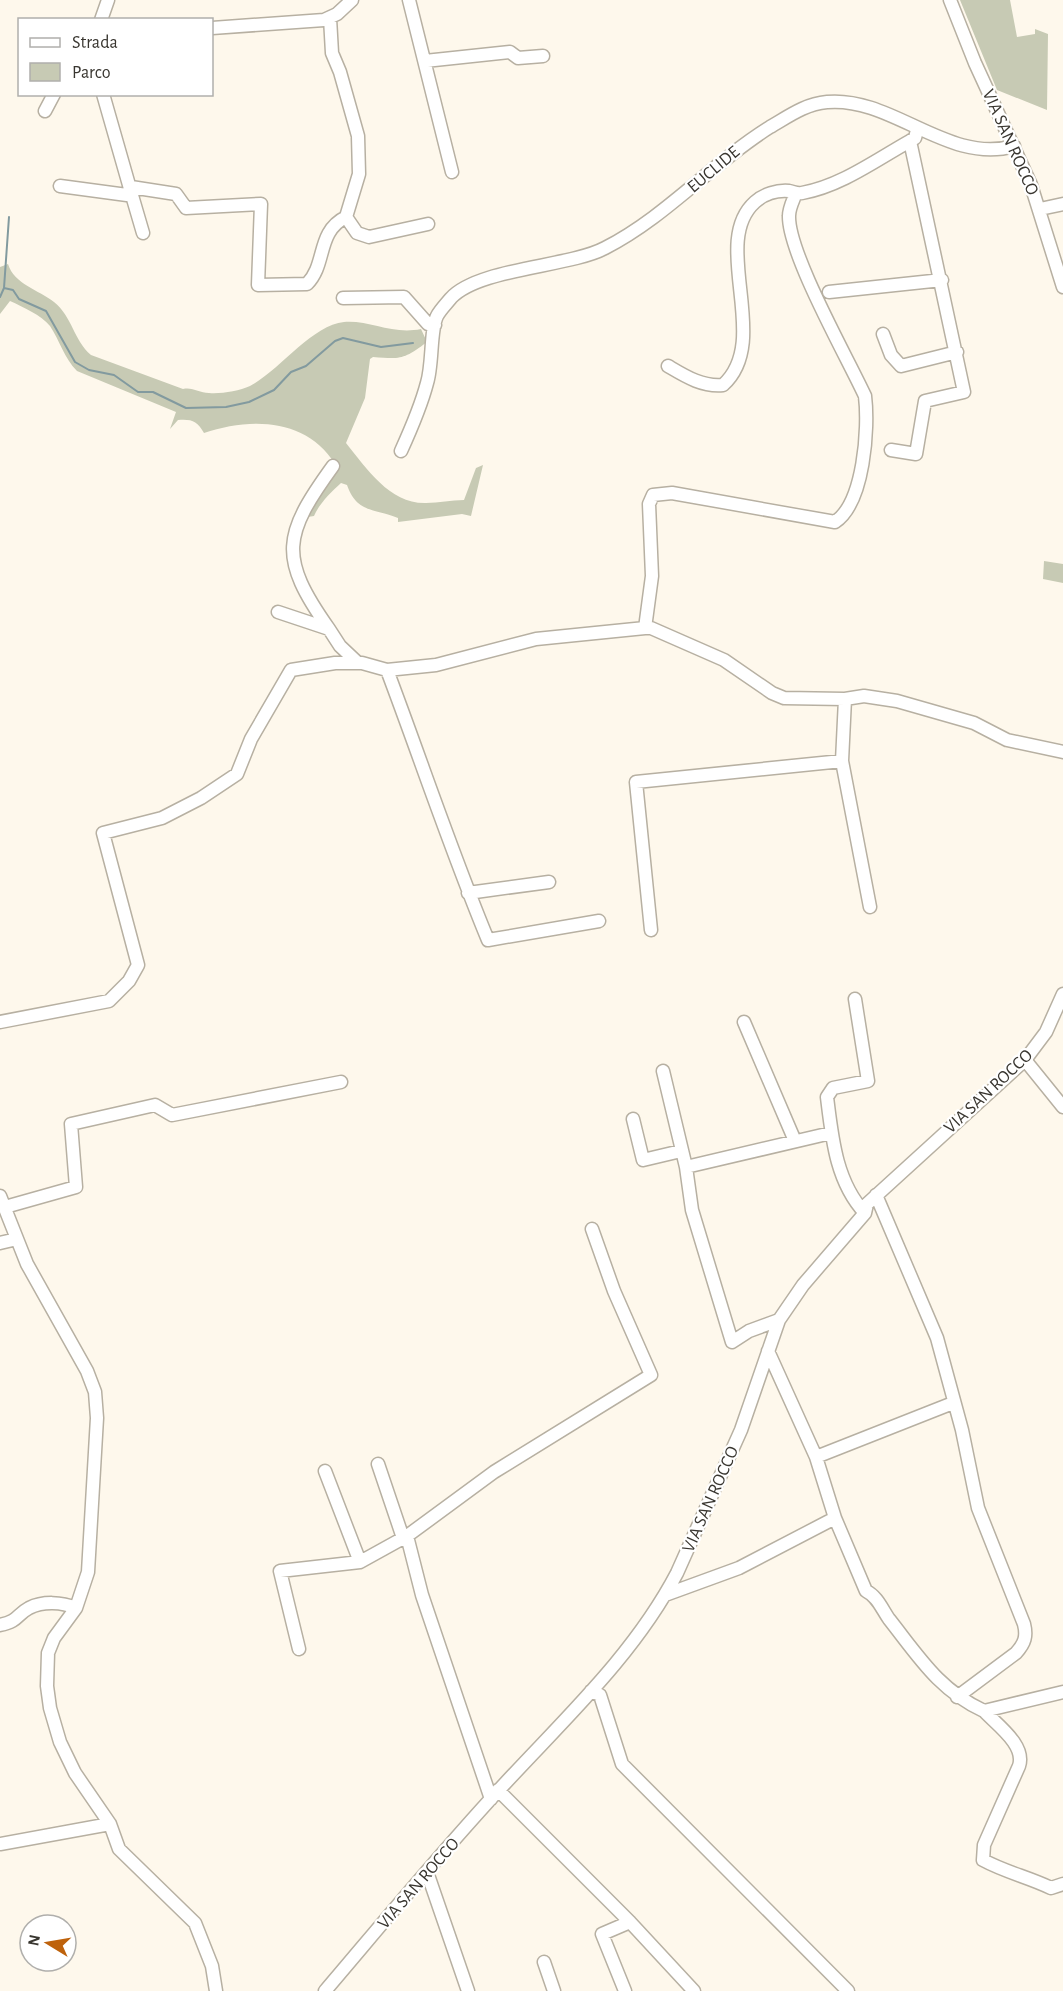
<svg xmlns="http://www.w3.org/2000/svg" width="1063" height="1991" viewBox="0 0 1063 1991" font-family="'Alegreya Sans',sans-serif">
<style>
.green{fill:#c7cab4}
.lines{fill:none;stroke-linecap:round;stroke-linejoin:round}
.stream{stroke:#829a9f;stroke-width:2}
.minor-casing{stroke:#b7b0a2;stroke-width:15}
.minor{stroke:#fff;stroke-width:12}
.labels{text-anchor:middle;stroke-width:4.5;stroke-linejoin:round;paint-order:stroke}
.street-label{font-size:18px;fill:#393630;stroke:#fff}
</style>
<rect width="100%" height="100%" fill="#fef8ec"/>
<path class="green" d="M960 0H1010L1017 37 1035 34V29L1048 34 1047 110 997 90Z
M8 264C14 284 39 290 54 302 72 316 74 341 91 355L183 389C193 387 199 393 209 393 221 394 239 391 250 386 279 371 312 325 344 322 370 320 392 335 421 329L427 342C403 360 401 359 373 357L370 359 365 398 346 443C367 469 390 504 426 503 439 503 451 500 464 500L476 468 483 465 471 516 462 514 398 522V518C373 508 357 513 347 485L341 483C331 492 319 504 314 516L301 518 335 464C307 418 250 417 204 433 197 421 192 419 178 420L170 429 176 412 77 371C64 358 60 341 50 326 41 315 23 307 10 301L0 314V267Z
M1044 561 1063 564V583L1043 579Z"/>
<g class="lines">
<path class="stream" d="M4 288 13 290 19 299 46 311 75 362 89 370 114 375 138 392H153L186 408 226 407 249 402 274 390 291 372 306 366 335 341 343 338 381 347 413 343
M0 297 4 288 9 217"/>
<defs>
<path id="minor" d="M409 0 452 172
M950 0 975 63 1031 185 1063 287
M330 18 332 53 340 72 358 136 359 174 346 217 357 233 369 237 428 224
M101 20 108 0
M212 28 324 20 337 14 352 0
M425 61 510 52 518 58 543 56
M45 111 54 94
M60 186 127 195 131 192 103 94
M131 187 176 194 186 208 261 204 258 285 307 284C327 264 316 232 346 217
M131 192 143 233
M1040 209 1063 204
M829 292 942 280
M343 298 404 297 428 324 435 325
M883 334 891 355 901 366 957 352
M668 366C685 376 702 387 723 385 773 340 709 243 755 202 764 194 777 190 789 191 794 192 797 194 802 193 841 186 876 160 910 141L915 138 917 130
M891 450 916 454 925 401 964 392 910 141
M401 451C411 429 421 406 427 383 433 364 430 330 437 316 440 310 447 303 451 298 479 268 569 267 605 248 666 217 712 163 770 127 789 116 805 104 827 102 892 96 948 165 1014 146
M278 612 329 629 340 646 358 663
M645 628H651L724 660 772 693 784 698 845 699 864 696 897 701 974 723 1007 740 1063 752
M329 629C278 557 283 535 333 466
M387 670C421 760 451 851 488 940L599 921
M845 699 842 761 870 907
M468 893 549 882
M651 930 636 782 842 761
M855 999 868 1081 833 1088 827 1097C832 1138 836 1182 865 1213
M0 1022 109 1001 129 981 138 965 103 833 162 818 201 798 237 774 251 739 291 670 335 663H362L387 670 436 665 536 639 645 628 652 576 649 504 653 495 672 493 835 522C864 503 869 428 865 396 847 357 788 253 789 216 789 208 793 201 796 193
M744 1022 795 1141
M1025 1060 1063 1107
M663 1071 686 1167 692 1210 732 1342 749 1331 779 1320
M633 1119 643 1160 681 1151
M686 1167 831 1133
M876 1195 937 1338 962 1430 978 1508 1024 1624C1027 1636 1025 1643 1016 1653L957 1697
M0 1196 27 1264 87 1371 95 1392 97 1418 88 1572 76 1608 54 1638 48 1653 47 1686 50 1708 60 1742 75 1773 110 1824 119 1849 195 1923 212 1966 216 1991
M5 1207 76 1187 71 1124 155 1105 172 1115 341 1082
M0 1243 17 1239
M768 1351 816 1457 835 1518 866 1591C877 1596 882 1609 889 1619 919 1657 939 1690 984 1711L1063 1692
M816 1457 953 1403
M378 1464 403 1538
M325 1471 360 1562
M407 1536 422 1595 491 1799
M665 1595 739 1568 835 1518
M0 1625C19 1621 16 1615 29 1608 43 1601 62 1602 76 1608
M299 1649 280 1571 360 1562 407 1536 494 1472 651 1375 614 1291 592 1229
M591 1691 600 1695 622 1764 848 1991
M984 1711C997 1725 1026 1745 1019 1766L984 1845 983 1860C1005 1872 1028 1877 1051 1888L1063 1884
M498 1790 630 1922 694 1991
M0 1844 110 1824
M427 1872 468 1991
M544 1962 554 1991
M325 1991C382 1924 438 1856 498 1791 561 1722 633 1657 677 1573L741 1430 779 1320 803 1285 865 1213 867 1204 1025 1060 1046 1032 1063 994
M625 1991 602 1934 630 1922"/>
</defs>
<use href="#minor" class="minor-casing"/>
<use href="#minor" class="minor"/>
</g>
<g class="labels">
<g class="street-label">
<text transform="translate(1011 142) rotate(66)" y="6">VIA SAN ROCCO</text>
<text transform="translate(713 169) rotate(-40)" y="6">EUCLIDE</text>
<text transform="translate(988 1091) rotate(-43)" y="6">VIA SAN ROCCO</text>
<text transform="translate(710 1499) rotate(-66)" y="6">VIA SAN ROCCO</text>
<text transform="translate(418 1883) rotate(-49)" y="6">VIA SAN ROCCO</text>
</g>
</g>
<rect x="18" y="18" width="195" height="78" fill="#ffffff" stroke="#b0afac" stroke-width="1.5"/>
<rect x="30" y="38" width="30" height="9" fill="#ffffff" stroke="#b0afac" stroke-width="1.5"/>
<text x="72" y="48" font-size="18" fill="#393630">Strada</text>
<rect x="30" y="63" width="30" height="18" fill="#c7cab4" stroke="#b0afac" stroke-width="1.5"/>
<text x="72" y="78" font-size="18" fill="#393630">Parco</text>
<g transform="translate(48 1943) rotate(281)"><circle r="28" fill="#ffffff" stroke="#b0afac" stroke-width="1.5"/>
<path d="M0-4.5L10 22L0 15L-10 22Z" fill="#be620c"/>
<text y="-9" font-size="16" font-weight="bold" text-anchor="middle" fill="#393630">N</text>
</g>
</svg>
